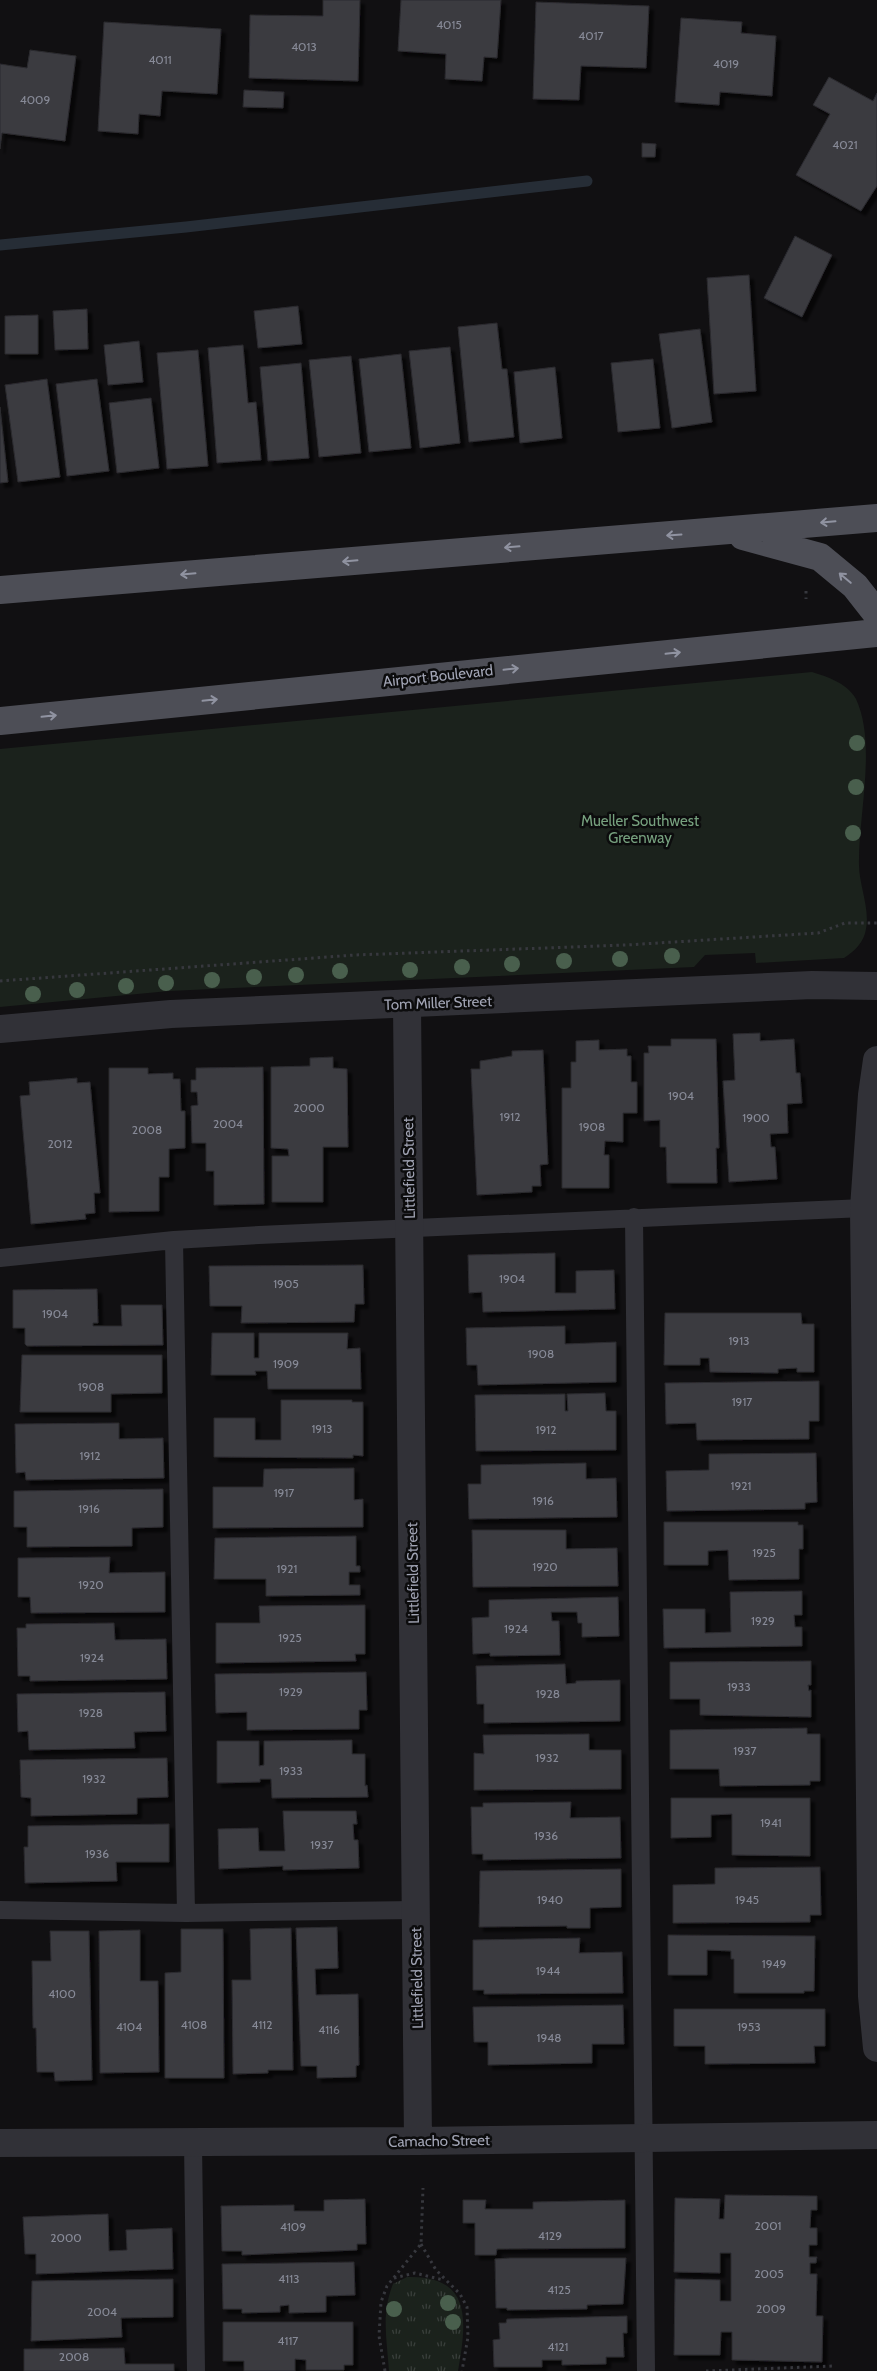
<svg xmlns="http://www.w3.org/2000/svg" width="877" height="2371" viewBox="0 0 877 2371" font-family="Cabin,sans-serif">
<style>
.grass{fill:url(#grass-tufts)}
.park{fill:#1b221c}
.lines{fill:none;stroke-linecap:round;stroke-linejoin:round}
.stream{stroke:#262d36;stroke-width:11}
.building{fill:#3a3a40;stroke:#2b2a2e;filter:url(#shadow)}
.path{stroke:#37383e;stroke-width:3;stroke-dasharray:2.5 4;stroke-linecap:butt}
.service{stroke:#313137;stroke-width:18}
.minor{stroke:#313137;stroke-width:28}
.tertiary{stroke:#313137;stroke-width:28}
.primary{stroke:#4d4e56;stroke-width:28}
.tree{fill:#495f4d}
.oneway{stroke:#9093a1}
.labels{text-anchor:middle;stroke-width:5;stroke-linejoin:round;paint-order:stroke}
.number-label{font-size:12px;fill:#878a97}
.street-label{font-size:15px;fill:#a1a4b4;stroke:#0c0c0d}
.park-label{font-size:15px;fill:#76a07e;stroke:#0c0c0d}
</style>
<defs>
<pattern id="grass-tufts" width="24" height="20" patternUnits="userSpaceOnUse" patternTransform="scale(1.25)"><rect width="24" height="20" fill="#1b221c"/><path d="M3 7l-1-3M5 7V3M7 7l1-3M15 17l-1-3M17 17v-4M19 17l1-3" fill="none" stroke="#393f3b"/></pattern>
<filter id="shadow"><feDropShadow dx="4.5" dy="4.5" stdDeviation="1" flood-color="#0009"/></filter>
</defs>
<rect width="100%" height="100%" fill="#111012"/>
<path class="grass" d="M407 2277C474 2275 466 2324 458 2371H389C387 2340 381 2314 393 2284Z"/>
<path class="park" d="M812 672C828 677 847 683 856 699 877 744 858 816 859 865 859 885 870 908 866 929 864 942 855 951 844 958L756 963 755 953 705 955 694 967 169 991 0 1007V749Z"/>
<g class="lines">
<path class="stream" d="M0 245 186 227 587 181"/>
</g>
<path class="building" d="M323 0H360L358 81 249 78 250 15 323 16Z
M401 0H501L497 58 484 57 482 81 445 79 446 54 398 51Z
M536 2 649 6 646 68 581 66 579 100 533 99Z
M681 18 742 22 741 33 776 36 772 96 720 92 719 105 675 102Z
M104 22 221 29 217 94 162 91 160 116 139 114 138 134 98 131Z
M30 50 76 56 65 141 2 133 0 149V64L27 68Z
M829 77 873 101 877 93V186L861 211 796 175 830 114 813 105Z
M244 90 284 92 283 108 243 107Z
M642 143 656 144 655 157H642Z
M795 236 832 255 802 317 764 298Z
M749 275 756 391 714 394 707 278Z
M298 306 302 344 258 348 254 311Z
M87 309 88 349 55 350 53 311Z
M38 315V354H5V316Z
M497 323 502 369H507L514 437 469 442 458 327Z
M700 329 712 422 672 428 659 334Z
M139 341 143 382 108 385 104 345Z
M243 345 248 403 256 402 261 460 217 463 208 348Z
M450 347 460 443 420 448 409 351Z
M198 350 208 466 167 469 157 353Z
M401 354 411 448 369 452 359 359Z
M351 356 361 453 319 457 309 360Z
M653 359 660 428 618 432 611 363Z
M301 363 309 458 268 461 260 367Z
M555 367 562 438 520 443 514 372Z
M47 379 60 477 18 482 5 385Z
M97 379 109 471 67 476 56 384Z
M151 398 159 468 117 473 109 403Z
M0 407 8 482 0 483Z
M760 1033V1041L794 1039 796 1073H800L802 1103 787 1104 788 1133 770 1134 771 1147H775L777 1179 729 1182 723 1081 735 1080 733 1034Z
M671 1039H716L719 1148H716L717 1183H667L666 1147H660V1120L644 1121V1053H649L648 1046H671Z
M599 1040V1050L627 1049V1056H631V1082H637V1113H623V1142L605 1141 604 1155H609V1188H562V1088H571V1062H576V1041Z
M543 1050 548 1164 540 1165 541 1186H532V1192L477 1195 471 1069H480V1061L512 1056V1051Z
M333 1057V1068L347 1069 348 1147H323V1202H272V1156H289L288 1149 271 1148V1067L310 1066V1058Z
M263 1067 264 1204 214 1205V1171H206V1143H192L191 1106 198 1105 197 1092H191V1080H196V1068Z
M109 1068H148V1074L173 1073V1079H180L181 1111H185V1148L169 1149V1177H159V1211L109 1212Z
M77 1078V1083L90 1082 100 1193H94L95 1213 85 1214 86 1219 31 1224 20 1096 30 1095 29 1082Z
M555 1253V1293H576V1271L614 1270 615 1309 483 1312 482 1292 469 1293 468 1255Z
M363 1265 364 1304H355L354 1322 241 1323 242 1306H210L209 1266Z
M97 1289 98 1323H93V1326H122L121 1305H162L163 1345 27 1346 25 1344V1328H13V1290Z
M665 1313H801L802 1324H814V1372H797V1368L778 1369V1373L710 1372 709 1358H700V1365H664Z
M565 1326V1344L616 1342V1382L478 1385 477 1365H467L466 1328Z
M212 1333H254V1358H259V1333H348L347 1349 360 1348 361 1389H268L267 1371H255L256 1375H211Z
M22 1355H162V1393L111 1394V1412H20Z
M819 1381V1421H809V1439L697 1440 696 1423 666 1424 665 1383Z
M605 1393 606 1411H616V1450L476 1451 475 1395 565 1394V1411H568L567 1394Z
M281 1400H352V1402H363V1456L353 1455V1458L214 1457V1418H255V1440H281Z
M119 1423V1439L163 1438 164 1478 26 1480 25 1472 16 1473 15 1424Z
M816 1453 817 1502 805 1503V1509L667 1511 666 1471 709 1470V1454Z
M586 1463V1479L616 1478 617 1517 469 1519 468 1484H481V1465Z
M354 1468V1500L363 1499V1527L213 1528V1487H263L264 1469Z
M163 1489V1527L132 1528V1546L27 1547V1527H14V1491Z
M664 1522H798V1525H803V1549H799V1579L729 1580 728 1550 708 1551V1565H664Z
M472 1530H566V1549L617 1548 618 1586 473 1587Z
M356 1536V1566H360V1572H349V1585H360V1595L266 1596V1579H214L215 1538Z
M110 1557 109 1573 165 1572V1612L31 1613 30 1597H18V1558Z
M802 1591V1615H794L795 1627H802V1646L664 1648 663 1609H705V1633L731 1632 730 1592Z
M618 1597 619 1636 582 1637V1623H578L577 1612H551L552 1621H559L560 1655 490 1656V1653L473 1654 472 1618 489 1617V1600Z
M365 1605V1654H355L356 1661 216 1663V1623H260L259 1606Z
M114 1623 115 1640 166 1639 167 1679 30 1681V1676H18L17 1628H26V1624Z
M811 1661V1685H808L809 1691 811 1690V1717L700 1715V1699H670V1662Z
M565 1664 566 1684 576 1683V1681L620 1680V1721L484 1723V1704H477L476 1666Z
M366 1672 367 1710H359V1729L247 1730V1712L216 1713 215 1674Z
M165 1692 166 1731 134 1732 135 1748 29 1750 28 1731 18 1732 17 1694Z
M807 1728V1734H820V1781H810V1785L720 1786 719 1769H670V1730Z
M589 1734V1750H621V1789L474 1790V1753L484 1754 483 1735Z
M352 1740V1754H365V1786L367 1785 368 1797 272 1798 271 1779H260V1782L217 1783V1741H259V1766L264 1765V1741Z
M167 1758 168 1797 137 1798V1814L31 1816V1798L21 1797 20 1760Z
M671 1798H810V1856L732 1855V1814L711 1815V1837L671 1838Z
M571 1802 570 1818 620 1817 621 1858 483 1860V1854H472L471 1807H483V1803Z
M283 1811H356L357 1824H353L354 1840H358L359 1868 283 1870V1866L219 1869 218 1829 258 1828 259 1851H285Z
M169 1824V1862H116L117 1881 25 1883 24 1847H28V1826Z
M820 1867 821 1915H810V1922L673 1923V1885L715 1884V1868Z
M621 1869V1907L590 1908V1928H567V1926L479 1927 480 1871Z
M337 1927 338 1968 315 1969 316 1995 358 1994 359 2065 356 2066V2077L317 2078V2066H301L296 1928Z
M291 1928 293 2070H268V2073L233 2074 232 1980H251L250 1929Z
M181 1929H223L224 2078H165V1973L181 1972Z
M140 1930V1981H158L159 2072 100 2073 99 1931Z
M50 1931H89L92 2080 55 2081 54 2072H37L36 2028H33L32 1961H51Z
M668 1935 815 1936 814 1991H804V1993H734V1959H731V1951L707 1950V1975H668Z
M580 1938 579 1953 622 1952 623 1993 484 1994V1990H473V1940Z
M623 2005 624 2044H592V2063L488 2065V2042H474L473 2007Z
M674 2009H825V2046H814L815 2063 705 2064V2046H674Z
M725 2195 817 2196V2210H811L810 2228H817V2245H809V2257H817L816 2263H810V2274H817L816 2316H823L822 2362 732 2360V2332H721L720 2355H674L675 2279 720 2280V2301H731V2253H720V2273L674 2272 675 2198 720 2199 719 2219H724Z
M365 2199 366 2244H357V2250L242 2255V2251H222L221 2206 294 2205V2211H324V2200Z
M463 2200H486L485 2209H533V2202L625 2200V2248L497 2249 496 2255H475V2223H463Z
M108 2214 109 2251 127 2250 126 2230 172 2228 173 2269 36 2274V2254H25L23 2217Z
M510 2258H626L623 2304 587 2305V2309L507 2310V2308H496L495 2259Z
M354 2262 355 2295 326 2296V2312L289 2313V2305L280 2306V2312L242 2313V2309H223L222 2264Z
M173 2279V2317L121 2318 122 2337 31 2341 32 2281Z
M627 2316V2333H623L624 2357H606V2364L562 2365V2360H542V2367H494L493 2340 500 2339 499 2323H506L507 2319Z
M223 2322H353V2365H344V2370H306V2360L295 2359V2371H244V2361H223Z
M124 2348 125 2364H174V2371H24V2349Z"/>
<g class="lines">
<path class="path" d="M806 591V599
M0 981 355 955 626 945 818 933 845 923H877
M421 2244 436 2270 460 2294 467 2307 468 2337 462 2371
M394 2278 415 2273 443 2280
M385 2371 379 2336 381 2302 387 2286 421 2244 423 2188
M706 2371 833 2366"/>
<path class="service" d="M634 1217 646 2371
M174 1240 186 1913
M0 1258 174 1240 259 1235 864 1208
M0 1910 186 1913 416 1910
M193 2142 196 2371"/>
<path class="minor" d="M407 1005 418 2141
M0 1029 171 1014 812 985 877 986
M0 2143 418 2141 877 2135"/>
<path class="tertiary" d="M877 1060 872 1095 864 1208 872 1996 877 2048"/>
<path class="primary" d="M743 536 820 557 855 586 877 614
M0 590 877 518
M0 721 877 633"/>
</g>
<g class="tree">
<circle cx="857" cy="743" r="8"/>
<circle cx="856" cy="787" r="8"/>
<circle cx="853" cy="833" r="8"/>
<circle cx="672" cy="956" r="8"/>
<circle cx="620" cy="959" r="8"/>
<circle cx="564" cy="961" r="8"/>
<circle cx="512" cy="964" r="8"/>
<circle cx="462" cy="967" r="8"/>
<circle cx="410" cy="970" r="8"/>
<circle cx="340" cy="971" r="8"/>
<circle cx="296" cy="975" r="8"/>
<circle cx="254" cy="977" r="8"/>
<circle cx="212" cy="980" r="8"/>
<circle cx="166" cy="983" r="8"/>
<circle cx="126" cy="986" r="8"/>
<circle cx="77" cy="990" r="8"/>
<circle cx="33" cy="994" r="8"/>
<circle cx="448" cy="2303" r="8"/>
<circle cx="394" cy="2309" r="8"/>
<circle cx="453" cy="2322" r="8"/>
</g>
<defs><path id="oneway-shaft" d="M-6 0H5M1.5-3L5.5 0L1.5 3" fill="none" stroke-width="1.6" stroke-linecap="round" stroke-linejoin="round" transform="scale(1.25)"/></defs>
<g class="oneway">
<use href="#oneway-shaft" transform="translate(828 522) rotate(175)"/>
<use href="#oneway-shaft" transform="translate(674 535) rotate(176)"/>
<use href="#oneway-shaft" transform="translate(512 547) rotate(175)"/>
<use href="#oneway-shaft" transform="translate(350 561) rotate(175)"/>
<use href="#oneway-shaft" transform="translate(188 574) rotate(175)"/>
<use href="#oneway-shaft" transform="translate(845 578) rotate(-140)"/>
<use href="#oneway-shaft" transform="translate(673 653) rotate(-6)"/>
<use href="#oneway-shaft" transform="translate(511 669) rotate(-6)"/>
<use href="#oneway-shaft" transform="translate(210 700) rotate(-6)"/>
<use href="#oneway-shaft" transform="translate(49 716) rotate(-6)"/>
</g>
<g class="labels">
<g class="number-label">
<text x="449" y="29">4015</text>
<text x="591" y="40">4017</text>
<text x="304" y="51">4013</text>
<text x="160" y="64">4011</text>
<text x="726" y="68">4019</text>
<text x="35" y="104">4009</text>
<text x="845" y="149">4021</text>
<text x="681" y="1100">1904</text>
<text x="309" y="1112">2000</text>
<text x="510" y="1121">1912</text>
<text x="756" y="1122">1900</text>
<text x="228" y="1128">2004</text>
<text x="592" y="1131">1908</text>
<text x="147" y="1134">2008</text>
<text x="60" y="1148">2012</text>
<text x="512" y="1283">1904</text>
<text x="286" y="1288">1905</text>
<text x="55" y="1318">1904</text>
<text x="739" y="1345">1913</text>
<text x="541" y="1358">1908</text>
<text x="286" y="1368">1909</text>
<text x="91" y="1391">1908</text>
<text x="742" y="1406">1917</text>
<text x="322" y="1433">1913</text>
<text x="546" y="1434">1912</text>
<text x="90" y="1460">1912</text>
<text x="741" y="1490">1921</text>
<text x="284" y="1497">1917</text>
<text x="543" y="1505">1916</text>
<text x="89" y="1513">1916</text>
<text x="764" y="1557">1925</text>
<text x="545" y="1571">1920</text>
<text x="287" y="1573">1921</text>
<text x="91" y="1589">1920</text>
<text x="763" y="1625">1929</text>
<text x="516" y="1633">1924</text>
<text x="290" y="1642">1925</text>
<text x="92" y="1662">1924</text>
<text x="739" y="1691">1933</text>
<text x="291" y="1696">1929</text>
<text x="548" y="1698">1928</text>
<text x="91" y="1717">1928</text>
<text x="745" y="1755">1937</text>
<text x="547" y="1762">1932</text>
<text x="291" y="1775">1933</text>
<text x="94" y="1783">1932</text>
<text x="771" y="1827">1941</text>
<text x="546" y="1840">1936</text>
<text x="322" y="1849">1937</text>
<text x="97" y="1858">1936</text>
<text x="550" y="1904">1940</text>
<text x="747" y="1904">1945</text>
<text x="774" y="1968">1949</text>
<text x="548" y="1975">1944</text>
<text x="62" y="1998">4100</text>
<text x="194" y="2029">4108</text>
<text x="262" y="2029">4112</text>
<text x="129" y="2031">4104</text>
<text x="749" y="2031">1953</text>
<text x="329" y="2034">4116</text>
<text x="549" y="2042">1948</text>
<text x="768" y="2230">2001</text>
<text x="293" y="2231">4109</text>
<text x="550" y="2240">4129</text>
<text x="66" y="2242">2000</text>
<text x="769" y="2278">2005</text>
<text x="289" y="2283">4113</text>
<text x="559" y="2294">4125</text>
<text x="771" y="2313">2009</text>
<text x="102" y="2316">2004</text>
<text x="288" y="2345">4117</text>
<text x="558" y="2351">4121</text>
<text x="74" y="2361">2008</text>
</g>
<g class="street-label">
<text transform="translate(438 676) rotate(-6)" y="5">Airport Boulevard</text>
<text transform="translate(438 1003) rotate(-2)" y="5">Tom Miller Street</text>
<text transform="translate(409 1168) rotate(-91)" y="5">Littlefield Street</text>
<text transform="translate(413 1573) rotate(-91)" y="5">Littlefield Street</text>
<text transform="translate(417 1978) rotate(-91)" y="5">Littlefield Street</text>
<text transform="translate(439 2141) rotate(-1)" y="5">Camacho Street</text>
</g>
<g class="park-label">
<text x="640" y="826">Mueller Southwest<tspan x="640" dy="17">Greenway</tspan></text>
</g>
</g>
</svg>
